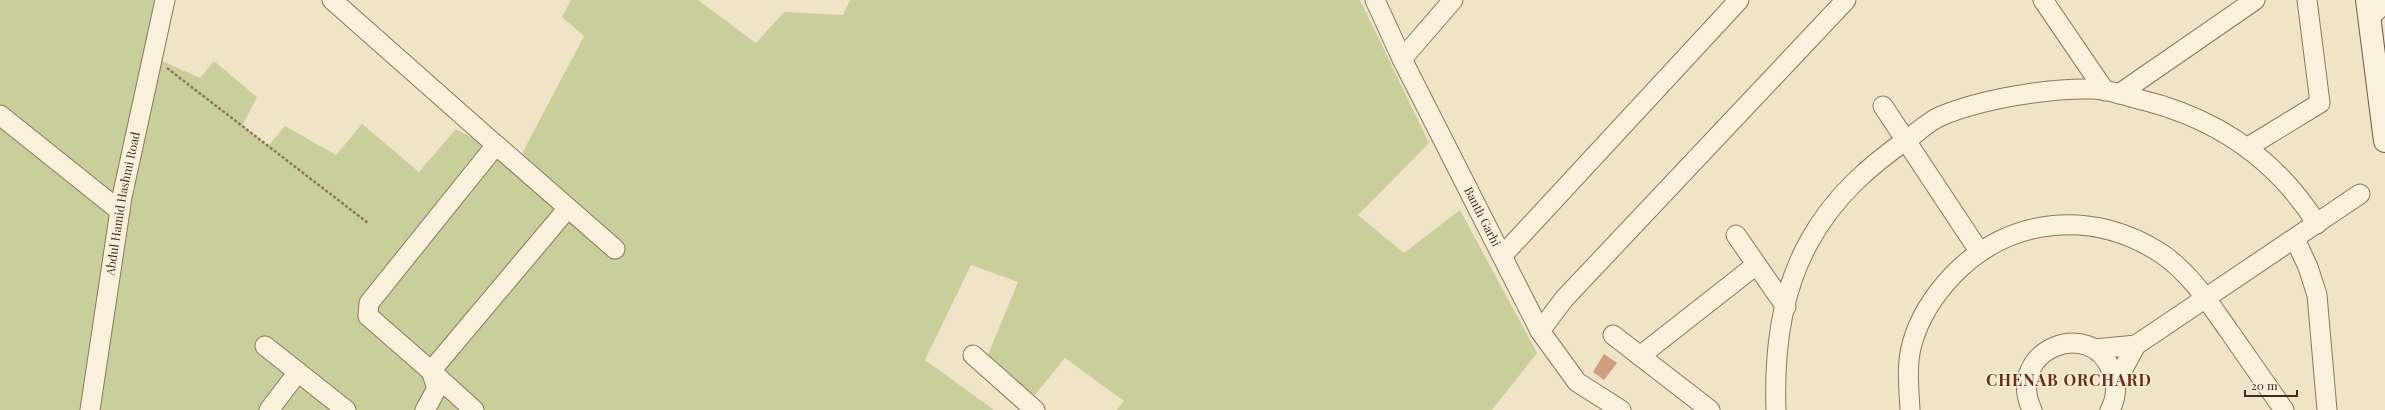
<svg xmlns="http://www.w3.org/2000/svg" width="2385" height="410" viewBox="0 0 2385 410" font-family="'Playfair Display',serif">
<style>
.green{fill:#c9cf9b}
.building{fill:#cf9f7d}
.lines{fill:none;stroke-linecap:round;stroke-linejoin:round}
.street-casing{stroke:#8d765c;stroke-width:21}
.secondary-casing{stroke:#6f573f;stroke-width:24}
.path{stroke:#8d765c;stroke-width:2.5;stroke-dasharray:3 2;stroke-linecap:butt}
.street{stroke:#faf1dc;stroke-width:19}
.secondary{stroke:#faf1dc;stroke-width:22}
.labels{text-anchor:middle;stroke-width:3;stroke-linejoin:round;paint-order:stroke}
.street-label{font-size:12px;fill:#3d2e20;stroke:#f7eed8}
.district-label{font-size:16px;font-weight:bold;letter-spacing:1px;fill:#6b2e1e;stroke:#f7eed8}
</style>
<rect width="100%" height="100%" fill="#f0e4c8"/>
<path class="green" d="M0 0H165L153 57 200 78 214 61 257 97 242 126 268 146 285 126 336 155 362 124 419 172 456 129 517 163 584 36 562 17 571 0H698L756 43 784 12 843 15 850 0H1360L1429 143 1358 215 1404 253 1460 210 1537 353 1492 410H1117L1124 401 1065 358 1035 395 984 364 1018 282 971 265 925 360 994 410H0Z"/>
<path class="building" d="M1604 354 1617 363 1604 380 1593 372Z"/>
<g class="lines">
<defs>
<g id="street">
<path d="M332 0 496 145 369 303 368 316 431 371 437 388 425 410"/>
<path id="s1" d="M1375 0 1402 59 1540 331 1577 382 1621 410"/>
<path d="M2043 0 2105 91"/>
<path d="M2369 19 2385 2"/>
<path d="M1402 59 1453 0"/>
<path d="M2119 94 2255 0"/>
<path d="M1883 106 1979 251"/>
<path d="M0 115 120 211"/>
<path d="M496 145 615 249"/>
<path d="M2248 147 2320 103 2307 0"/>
<path d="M1736 235 1786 307"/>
<path d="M2295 239 2308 267 2317 295 2327 410"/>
<path d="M1502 256 1739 0"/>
<path d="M1540 331 1564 299 1846 0"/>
<path d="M1613 335 1710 410"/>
<path d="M265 346 346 410"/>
<path d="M2095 349 2136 345 2360 194"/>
<path d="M973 355 1035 410"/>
<path d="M1640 356 1756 265"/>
<path d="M2116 382 2136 345"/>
<path id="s2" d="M90 410 122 197 165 0"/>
<path d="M269 410 298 372"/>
<path d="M474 410 431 371 568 208"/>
<path d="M1776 410C1774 354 1781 292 1809 242 1834 196 1870 165 1912 136 1921 129 1931 120 1941 116 1982 99 2048 88 2092 89 2107 89 2124 95 2138 99 2214 117 2275 157 2317 224"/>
<path d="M1910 410C1909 388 1906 365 1912 344 1919 318 1935 294 1953 275 2010 216 2094 209 2162 254 2191 274 2209 303 2229 331 2247 357 2266 384 2284 410"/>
<path d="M2032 410C2004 350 2092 315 2112 372 2117 386 2117 397 2110 410"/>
</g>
<path id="secondary" d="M2367 0 2385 141"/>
</defs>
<use href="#street" class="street-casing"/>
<use href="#secondary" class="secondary-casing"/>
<path class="path" d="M167 68 368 223"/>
<use href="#street" class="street"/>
<use href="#secondary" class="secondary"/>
</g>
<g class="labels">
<g class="street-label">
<text dy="4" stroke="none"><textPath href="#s2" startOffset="209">Abdul Hamid Hashmi Road</textPath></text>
<text dy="4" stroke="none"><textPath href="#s1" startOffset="242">Banth Garhi</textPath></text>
</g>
<g class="district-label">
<text x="2069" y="386">CHENAB ORCHARD</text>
</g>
</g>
<path d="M2245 390v6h52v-6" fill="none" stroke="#3d2e20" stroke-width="2"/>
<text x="2251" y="390" font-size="12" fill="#3d2e20" stroke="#f7eed8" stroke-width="3" paint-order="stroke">20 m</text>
</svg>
